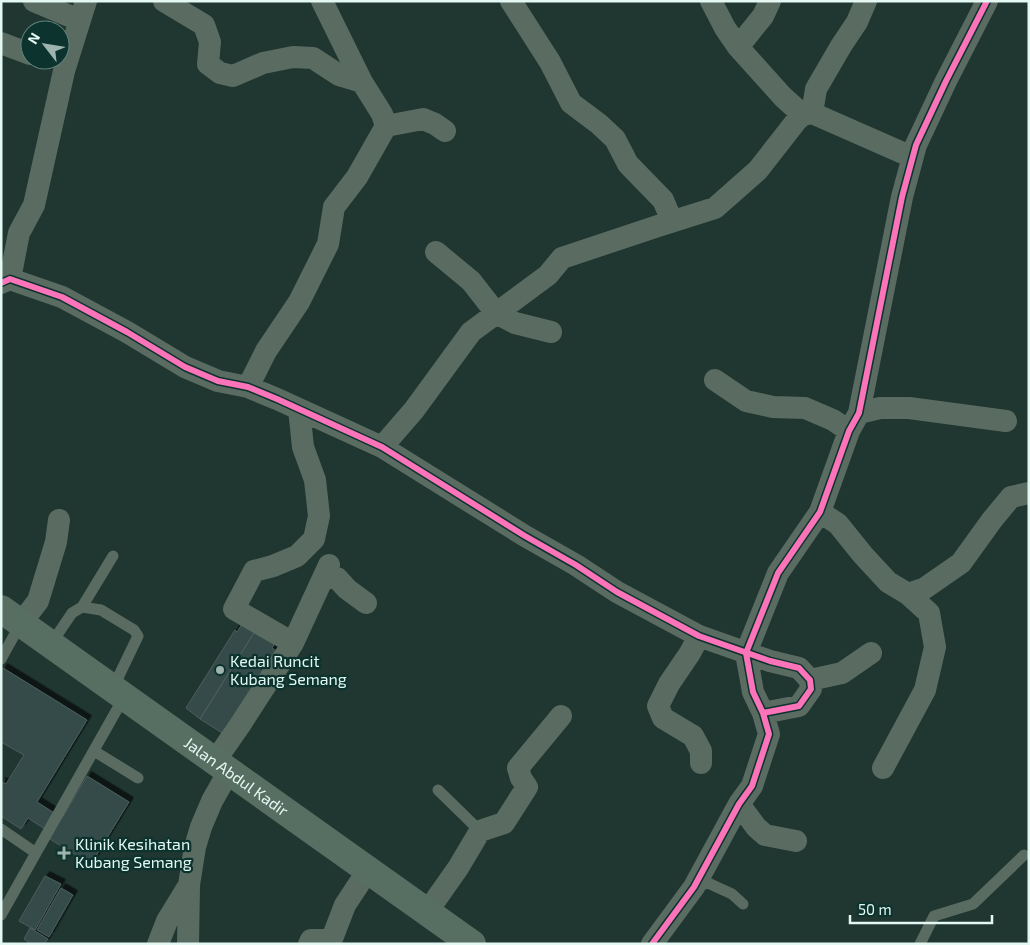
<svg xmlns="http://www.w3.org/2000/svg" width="1030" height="945" viewBox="0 0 1030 945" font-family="'Exo 2',sans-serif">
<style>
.building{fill:#354b4a;stroke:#4c5e5c;filter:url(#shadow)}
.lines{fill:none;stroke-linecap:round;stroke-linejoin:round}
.lane{stroke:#5a6c61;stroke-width:11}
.street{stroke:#5a6c61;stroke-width:22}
.secondary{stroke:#576e62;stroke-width:28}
.cycleway-casing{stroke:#0c332d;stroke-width:9}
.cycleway{stroke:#fb73b8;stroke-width:6}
.poi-dot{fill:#9fb4af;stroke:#0c332d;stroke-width:2}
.labels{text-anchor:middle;stroke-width:4.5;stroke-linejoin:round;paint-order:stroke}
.poi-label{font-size:16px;fill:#e3f8f3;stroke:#0c332d;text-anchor:start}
.street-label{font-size:16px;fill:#e3f8f3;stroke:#0c332d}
</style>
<defs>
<filter id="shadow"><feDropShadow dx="4.5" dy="-4.5" stdDeviation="0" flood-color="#0009"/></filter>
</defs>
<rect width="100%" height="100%" fill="#203631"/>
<path class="building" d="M244 621 257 628 200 719 186 708 235 630 237 632Z
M257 628 277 640 272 648 279 653 227 736 200 719Z
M3 668 87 720 37 802 62 818 87 776 129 802 91 864 48 838 51 833 28 818 21 829 1 816V782L6 784 24 755 1 742V671Z
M45 876 61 884 35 930 19 921Z
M61 888 73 895 49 937 37 930Z
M30 928 48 939 44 944H31L24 939Z"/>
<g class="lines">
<path class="lane" d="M82 607 113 556
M51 644 72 613 82 607 101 610 134 630 138 636 113 688
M1 659 21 623
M94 751 138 778
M438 790 480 831
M1 829 36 853
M695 887 708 883 732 894 743 904
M1 915 124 697
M920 944 934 916 973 904 1024 855"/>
<path class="street" d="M34 1 79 20
M164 1 204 25 210 42 208 64 220 73 233 76 263 63 293 57 313 58 339 75 362 82
M511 1 550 62 571 103 599 124 615 139 628 164 663 200 672 221
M711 1 725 28 738 47 763 16 770 1
M1 43 30 54
M738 47 783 97 803 115
M812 113 816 89 841 46 857 22 866 1
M386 126 423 119 435 124 445 131
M436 252 471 281 496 313 515 323 551 332
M10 279 19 233 34 205 64 71 86 1
M1 283 10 279 62 297 127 332 185 367 218 381 248 387 277 399 382 447 525 536 576 565 617 592 699 636 770 661 799 668 810 680 811 689 799 706 763 713
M715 380 746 401 773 407 805 408 833 420 849 431
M248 387 266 351 299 302 328 244 334 207 357 177 386 126 382 114 362 82 322 1
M859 413 880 408H909L1006 421
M382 447 414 410 471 332 548 275 562 258 658 226 715 208 758 170 797 120 803 115 812 113 912 157
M820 512 838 524 863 555 888 582 908 594 925 588 961 563 992 520 1011 497 1029 493
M324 578H337L347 589 366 603
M21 623 38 601 56 542 59 520
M699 636 690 653 669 684 658 706 663 718 693 736 701 751V763
M293 643 234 609 254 571 273 566 297 556 314 539 319 516 315 480 303 447 299 409
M810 680 842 673 871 653
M215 761 240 725 293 643 329 565
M883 768 925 690 935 647 929 613 908 594
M739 804 756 827 765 835 796 841
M427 912 458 868 480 831 504 823 527 787 521 778 518 768 561 716
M158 944 167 921 189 885 195 847 201 827 212 801 229 771
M188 944 189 887
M309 944 311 940H331
M330 944 345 905 368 870
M652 944 694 887 739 804 752 786 769 734 763 713 753 692 746 653 778 573 820 512 849 431 859 413 902 197 916 145 946 81 987 1"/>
<path class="secondary" id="s1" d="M1 609 472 944"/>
<defs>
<path id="cycleway" d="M1 283 10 279 62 297 127 332 185 367 218 381 248 387 277 399 382 447 525 536 576 565 617 592 699 636 770 661 799 668 810 680 811 689 799 706 763 713
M652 944 694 887 739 804 752 786 769 734 763 713 753 692 746 653 778 573 820 512 849 431 859 413 902 197 916 145 946 81 987 1"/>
</defs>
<use href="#cycleway" class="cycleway-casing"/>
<use href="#cycleway" class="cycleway"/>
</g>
<g class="poi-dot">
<circle cx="220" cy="670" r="5"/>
<path d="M61.5 845.5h5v5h5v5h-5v5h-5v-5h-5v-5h5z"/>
</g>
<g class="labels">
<g class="poi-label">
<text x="230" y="667">Kedai Runcit<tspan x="230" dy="18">Kubang Semang</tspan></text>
<text x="75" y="850">Klinik Kesihatan<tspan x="75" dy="18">Kubang Semang</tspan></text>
</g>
<g class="street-label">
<text dy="6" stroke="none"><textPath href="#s1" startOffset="289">Jalan Abdul Kadir</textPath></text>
</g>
</g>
<rect width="1030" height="945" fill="none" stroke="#e3f8f3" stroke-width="5"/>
<g transform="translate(45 45) rotate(301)"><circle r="24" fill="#0c332d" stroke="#62827c"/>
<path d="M0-4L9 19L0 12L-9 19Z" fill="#9fb4af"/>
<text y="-8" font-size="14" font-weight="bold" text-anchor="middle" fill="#e3f8f3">N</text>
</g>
<path d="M850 915v8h142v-8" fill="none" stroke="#e3f8f3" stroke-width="2.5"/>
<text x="858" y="915" font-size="15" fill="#e3f8f3" stroke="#0c332d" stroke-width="4" paint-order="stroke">50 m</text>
</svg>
